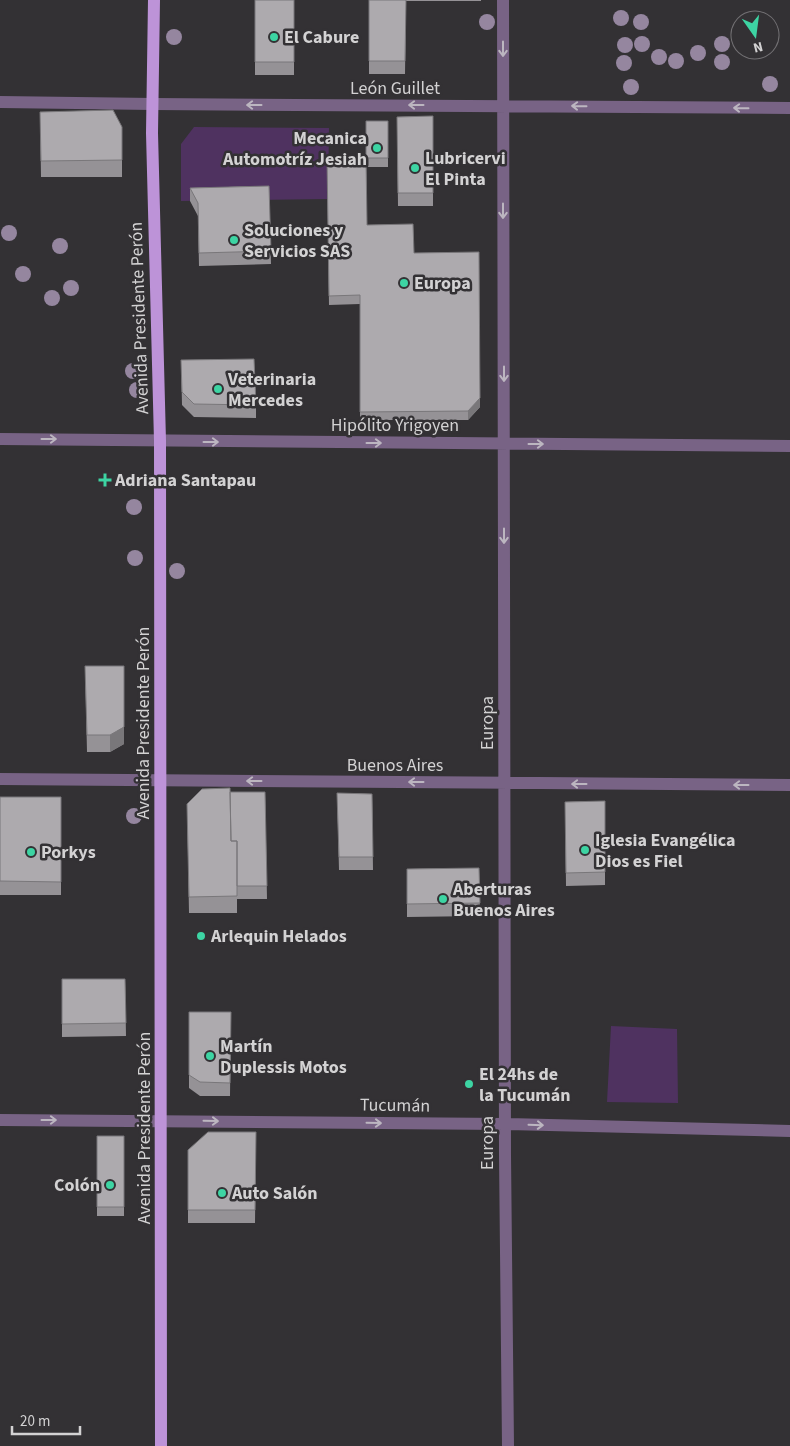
<svg xmlns="http://www.w3.org/2000/svg" width="790" height="1446" viewBox="0 0 790 1446" font-family="'Source Sans 3',sans-serif">
<style>
.green{fill:#4f3260}
.lines{fill:none;stroke-linecap:round;stroke-linejoin:round}
.minor{stroke:#786385;stroke-width:12}
.major{stroke:#bd93d8;stroke-width:12}
.tree{fill:#95869f}
.wall{fill:#959296}
.shaded-wall{fill:#79777a}
.building{fill:#adaaae;stroke:#79777a}
.oneway{stroke:#bcb6c0}
.poi-dot{fill:#3dd4a3;stroke:#333134;stroke-width:2}
.labels{text-anchor:middle;stroke-width:5;stroke-linejoin:round;paint-order:stroke}
.poi-label{font-size:18px;font-weight:bold;fill:#d3d2d3;stroke:#333134;text-anchor:start}
.street-label{font-size:18px;fill:#d3d2d3;stroke:#333134}
</style>
<rect width="100%" height="100%" fill="#333134"/>
<path class="green" d="M194 127 329 128 328 199 181 201V144Z
M611 1026 677 1029 678 1103 607 1102Z"/>
<g class="lines">
<path class="minor" d="M503 0 505 1155 508 1446
M0 102 153 104 790 108
M0 439 790 446
M0 779 790 785
M0 1120 505 1124 790 1131"/>
<path class="major" d="M154 0 152 133 160 441 161 1446"/>
</g>
<g class="tree">
<circle cx="621" cy="18" r="8"/>
<circle cx="487" cy="22" r="8"/>
<circle cx="641" cy="22" r="8"/>
<circle cx="174" cy="37" r="8"/>
<circle cx="642" cy="44" r="8"/>
<circle cx="722" cy="44" r="8"/>
<circle cx="625" cy="45" r="8"/>
<circle cx="698" cy="53" r="8"/>
<circle cx="659" cy="57" r="8"/>
<circle cx="676" cy="61" r="8"/>
<circle cx="722" cy="62" r="8"/>
<circle cx="624" cy="63" r="8"/>
<circle cx="770" cy="84" r="8"/>
<circle cx="631" cy="87" r="8"/>
<circle cx="9" cy="233" r="8"/>
<circle cx="60" cy="246" r="8"/>
<circle cx="23" cy="274" r="8"/>
<circle cx="71" cy="288" r="8"/>
<circle cx="52" cy="298" r="8"/>
<circle cx="133" cy="371" r="8"/>
<circle cx="137" cy="390" r="8"/>
<circle cx="134" cy="507" r="8"/>
<circle cx="135" cy="558" r="8"/>
<circle cx="177" cy="571" r="8"/>
<circle cx="134" cy="816" r="8"/>
</g>
<path class="wall" d="M255 0H294V75H255Z
M369 0H481V1H406L405 74H369Z
M40 112 122 127V177H41Z
M433 116V206H398L397 117Z
M388 121V167H366L367 225 414 253 480 407 468 420H360V304L329 305 327 158H366Z
M269 186 271 264 199 266 198 216 190 201V188Z
M181 360 256 405V418L194 417 182 405Z
M85 666 124 744 110 752H87Z
M230 792H265L267 899H237V913H189L187 804Z
M337 793 372 794 373 870H339Z
M0 797H61V895H0Z
M605 801V885L566 886 565 802Z
M479 868 480 916 407 917V869Z
M62 979H125L126 1036 62 1037Z
M189 1012H231L230 1096H200L189 1088Z
M256 1132 255 1223H188V1150Z
M97 1136H124V1216H97Z"/>
<path class="shaded-wall" d="M480 398V407L468 420V411Z
M124 727V744L110 752V735Z"/>
<path class="building" d="M255 0H294V62H255Z
M369 0H406L405 61H369Z
M113 110 122 127V160L41 161 40 112Z
M433 116V193H398L397 117Z
M366 121H388V158H366Z
M327 158H366L367 225 413 224 414 253 479 252 480 398 468 411 360 412V295L329 296Z
M269 186 271 251 199 253 198 203 190 188Z
M254 359 256 405 194 404 182 392 181 360Z
M85 666H124V727L110 735H87Z
M230 788 231 841H237V896L189 897 187 804 202 789Z
M230 792H265L267 886H237V841H231Z
M337 793 372 794 373 857H339Z
M0 797H61V882L0 881Z
M605 801V872L566 873 565 802Z
M479 868 480 903 407 904V869Z
M62 979H125L126 1023 62 1024Z
M189 1012H231L230 1083 200 1082 189 1075Z
M208 1132H256L255 1210H188V1150Z
M97 1136H124V1207H97Z"/>
<defs><path id="oneway-shaft" d="M-6 0H5M1.5-3L5.5 0L1.5 3" fill="none" stroke-width="1.6" stroke-linecap="round" stroke-linejoin="round" transform="scale(1.25)"/></defs>
<g class="oneway">
<use href="#oneway-shaft" transform="translate(503 49) rotate(90)"/>
<use href="#oneway-shaft" transform="translate(254 105) rotate(-180)"/>
<use href="#oneway-shaft" transform="translate(416 105) rotate(-180)"/>
<use href="#oneway-shaft" transform="translate(579 106) rotate(-179)"/>
<use href="#oneway-shaft" transform="translate(741 108) rotate(-179)"/>
<use href="#oneway-shaft" transform="translate(503 211) rotate(90)"/>
<use href="#oneway-shaft" transform="translate(504 374) rotate(90)"/>
<use href="#oneway-shaft" transform="translate(49 439)"/>
<use href="#oneway-shaft" transform="translate(211 442)"/>
<use href="#oneway-shaft" transform="translate(374 443)"/>
<use href="#oneway-shaft" transform="translate(536 444)"/>
<use href="#oneway-shaft" transform="translate(504 536) rotate(90)"/>
<use href="#oneway-shaft" transform="translate(254 781) rotate(-180)"/>
<use href="#oneway-shaft" transform="translate(416 782) rotate(-180)"/>
<use href="#oneway-shaft" transform="translate(579 784) rotate(-180)"/>
<use href="#oneway-shaft" transform="translate(741 785) rotate(-180)"/>
<use href="#oneway-shaft" transform="translate(49 1120)"/>
<use href="#oneway-shaft" transform="translate(211 1121) rotate(1)"/>
<use href="#oneway-shaft" transform="translate(374 1123) rotate(1)"/>
<use href="#oneway-shaft" transform="translate(536 1125) rotate(2)"/>
</g>
<g class="poi-dot">
<circle cx="274" cy="37" r="5"/>
<circle cx="377" cy="148" r="5"/>
<circle cx="415" cy="168" r="5"/>
<circle cx="234" cy="240" r="5"/>
<circle cx="404" cy="283" r="5"/>
<circle cx="218" cy="389" r="5"/>
<path d="M102.5 472.5h5v5h5v5h-5v5h-5v-5h-5v-5h5z"/>
<circle cx="585" cy="850" r="5"/>
<circle cx="31" cy="852" r="5"/>
<circle cx="443" cy="899" r="5"/>
<circle cx="201" cy="936" r="5"/>
<circle cx="210" cy="1056" r="5"/>
<circle cx="469" cy="1084" r="5"/>
<circle cx="110" cy="1185" r="5"/>
<circle cx="222" cy="1193" r="5"/>
</g>
<g class="labels">
<g class="poi-label">
<text x="284" y="43">El Cabure</text>
<text x="367" y="144" text-anchor="end">Mecanica<tspan x="367" dy="21">Automotríz Jesiah</tspan></text>
<text x="425" y="164">Lubricervi<tspan x="425" dy="21">El Pinta</tspan></text>
<text x="244" y="236">Soluciones y<tspan x="244" dy="21">Servicios SAS</tspan></text>
<text x="414" y="289">Europa</text>
<text x="228" y="385">Veterinaria<tspan x="228" dy="21">Mercedes</tspan></text>
<text x="115" y="486">Adriana Santapau</text>
<text x="595" y="846">Iglesia Evangélica<tspan x="595" dy="21">Dios es Fiel</tspan></text>
<text x="41" y="858">Porkys</text>
<text x="453" y="895">Aberturas<tspan x="453" dy="21">Buenos Aires</tspan></text>
<text x="211" y="942">Arlequin Helados</text>
<text x="220" y="1052">Martín<tspan x="220" dy="21">Duplessis Motos</tspan></text>
<text x="479" y="1080">El 24hs de<tspan x="479" dy="21">la Tucumán</tspan></text>
<text x="100" y="1191" text-anchor="end">Colón</text>
<text x="232" y="1199">Auto Salón</text>
</g>
<g class="street-label">
<text x="395" y="94">León Guillet</text>
<text transform="translate(139 318) rotate(-92)" y="6">Avenida Presidente Perón</text>
<text x="395" y="431">Hipólito Yrigoyen</text>
<text transform="translate(143 723) rotate(-90)" y="6">Avenida Presidente Perón</text>
<text transform="translate(487 723) rotate(-90)" y="6">Europa</text>
<text x="395" y="771">Buenos Aires</text>
<text transform="translate(395 1105) rotate(1)" y="6">Tucumán</text>
<text transform="translate(144 1128) rotate(-90)" y="6">Avenida Presidente Perón</text>
<text transform="translate(487 1143) rotate(-90)" y="6">Europa</text>
</g>
</g>
<g transform="translate(755 35) rotate(166)"><circle r="24" fill="#333134" stroke="#737174"/>
<path d="M0-4L9 19L0 12L-9 19Z" fill="#3dd4a3"/>
<text y="-8" font-size="14" font-weight="bold" text-anchor="middle" fill="#d3d2d3">N</text>
</g>
<path d="M12 1426v8h68v-8" fill="none" stroke="#d3d2d3" stroke-width="2.5"/>
<text x="20" y="1426" font-size="15" fill="#d3d2d3" stroke="#333134" stroke-width="4" paint-order="stroke">20 m</text>
</svg>
